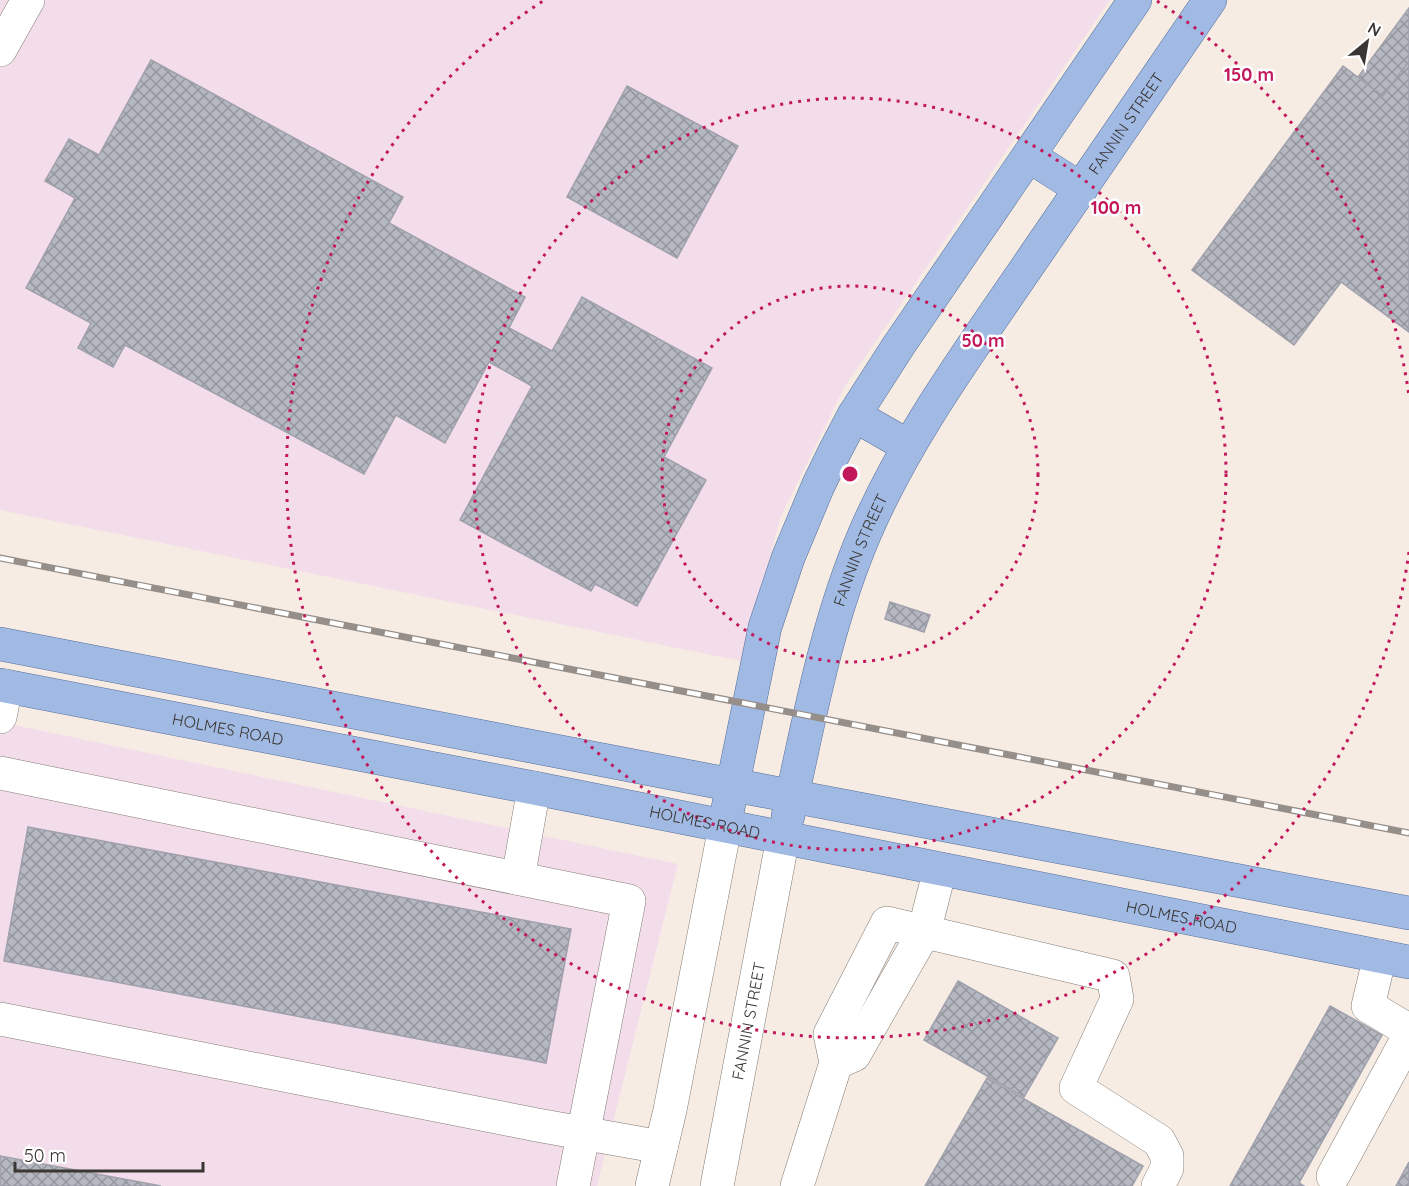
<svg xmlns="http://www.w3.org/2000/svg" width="1409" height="1186" viewBox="0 0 1409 1186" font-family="Quicksand,sans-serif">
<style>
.commercial{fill:#f3ddea}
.building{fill:url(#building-cross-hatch);stroke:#9fa0ab;stroke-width:1.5}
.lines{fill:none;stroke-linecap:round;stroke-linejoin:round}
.minor-casing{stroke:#837b73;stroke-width:34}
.major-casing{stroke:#556e9a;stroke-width:34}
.minor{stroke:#fff;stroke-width:33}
.major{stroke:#a1bae4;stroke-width:33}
.rail-casing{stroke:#958e89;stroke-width:7}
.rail{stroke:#fff;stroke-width:4.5;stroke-dasharray:14;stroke-linecap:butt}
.ring{fill:none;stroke:#c2185b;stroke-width:3;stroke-dasharray:3 6}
.labels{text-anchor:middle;stroke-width:5;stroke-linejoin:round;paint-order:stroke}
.street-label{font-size:16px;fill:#3a3633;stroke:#fff}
.centre{fill:#c2185b;stroke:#fff;stroke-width:3}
.ring-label{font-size:18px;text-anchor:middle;font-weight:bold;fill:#c2185b;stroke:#fff;stroke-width:5;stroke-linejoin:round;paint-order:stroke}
</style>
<defs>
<pattern id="building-cross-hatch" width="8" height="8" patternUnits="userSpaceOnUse" patternTransform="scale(1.5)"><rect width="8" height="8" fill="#b5b7c1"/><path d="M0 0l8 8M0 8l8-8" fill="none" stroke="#94969d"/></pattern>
</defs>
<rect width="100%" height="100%" fill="#f6ece4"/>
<path class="commercial" d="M0 0H1110L845 386 781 516 741 661 0 510Z
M0 722 678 864 597 1186H0Z"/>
<path class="building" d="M1409 8V61L1383 96 1358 77Z
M151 60 403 197 389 223 525 297 509 328 552 351 582 297 712 368 664 457 706 480 637 606 595 584 591 591 460 520 532 386 489 362 445 443 396 415 364 474 125 345 113 367 78 348 91 323 26 288 75 198 45 181 69 139 99 155Z
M1409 61V332L1341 282 1294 345 1192 270 1343 66 1383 96Z
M627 86 738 146 677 258 567 197Z
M890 602 930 615 924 632 885 619Z
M28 827 571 929 546 1063 4 961Z
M958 981 1058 1038 1024 1097 924 1040Z
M1330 1006 1382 1035 1299 1183 1304 1186H1230Z
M987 1078 1143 1166 1132 1186H925Z
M0 1156 161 1186H0Z
M1409 1162V1186H1396Z"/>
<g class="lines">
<defs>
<g id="minor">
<path d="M0 50 28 0"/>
<path d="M0 717 6 686"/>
<path d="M0 773 629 901 573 1186"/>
<path d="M518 878 534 788"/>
<path d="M0 1019 537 1125 661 1147"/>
<path d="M836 1063 854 1055 924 932 940 869"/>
<path d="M1333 1176 1404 1045 1408 1030 1368 1006 1380 956"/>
<path d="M652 1186 670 1110 725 827"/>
<path id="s1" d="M717 1186 783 838"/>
<path d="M797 1186 836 1063 830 1034 887 923 1113 976 1117 999 1076 1088 1159 1141 1167 1156V1168L1158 1186"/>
</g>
<g id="major">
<path d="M1029 156 1081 189"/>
<path d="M854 415 908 446"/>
<path d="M0 644 733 785 1409 913"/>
<path id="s2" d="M0 685 534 788 1409 962"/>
<path d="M728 808 765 627 788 558 818 486 835 451 854 415 899 345 1135 0"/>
<path id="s3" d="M788 816C809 720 826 624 865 533 906 438 967 355 1025 270 1087 180 1149 90 1210 0"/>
</g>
</defs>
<use href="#minor" class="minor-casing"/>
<use href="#major" class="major-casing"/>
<use href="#minor" class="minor"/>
<use href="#major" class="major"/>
<defs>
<path id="rail" d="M0 558 1409 833"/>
</defs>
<use href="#rail" class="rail-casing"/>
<use href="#rail" class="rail"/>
</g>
<g class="ring">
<circle cx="850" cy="474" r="188"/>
<circle cx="850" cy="474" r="376"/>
<path d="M1409 552A564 564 0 1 1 543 1M1157 1A564 564 0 0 1 1409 396"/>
</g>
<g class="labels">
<g class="street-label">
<text dy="6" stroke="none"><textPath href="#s3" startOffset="780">FANNIN STREET</textPath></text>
<text dy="6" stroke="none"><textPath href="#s3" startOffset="276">FANNIN STREET</textPath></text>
<text dy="6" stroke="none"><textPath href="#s2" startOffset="232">HOLMES ROAD</textPath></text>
<text dy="6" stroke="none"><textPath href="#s2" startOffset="718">HOLMES ROAD</textPath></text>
<text dy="6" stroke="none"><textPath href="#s2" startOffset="1204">HOLMES ROAD</textPath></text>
<text dy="6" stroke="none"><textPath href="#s1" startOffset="168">FANNIN STREET</textPath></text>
</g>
</g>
<circle cx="850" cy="474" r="9" class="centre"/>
<g class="ring-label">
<text x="1249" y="81">150 m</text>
<text x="1116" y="214">100 m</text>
<text x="983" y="347">50 m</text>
</g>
<g transform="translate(1367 42) rotate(30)" stroke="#ffffff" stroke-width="4.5" paint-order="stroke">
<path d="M0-4.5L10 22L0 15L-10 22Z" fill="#3a3633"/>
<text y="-9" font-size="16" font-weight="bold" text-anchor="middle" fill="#3a3633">N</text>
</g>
<path d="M15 1162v9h188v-9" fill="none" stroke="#3a3633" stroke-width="3"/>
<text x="24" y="1162" font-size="18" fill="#3a3633" stroke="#ffffff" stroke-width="4.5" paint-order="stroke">50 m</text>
</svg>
